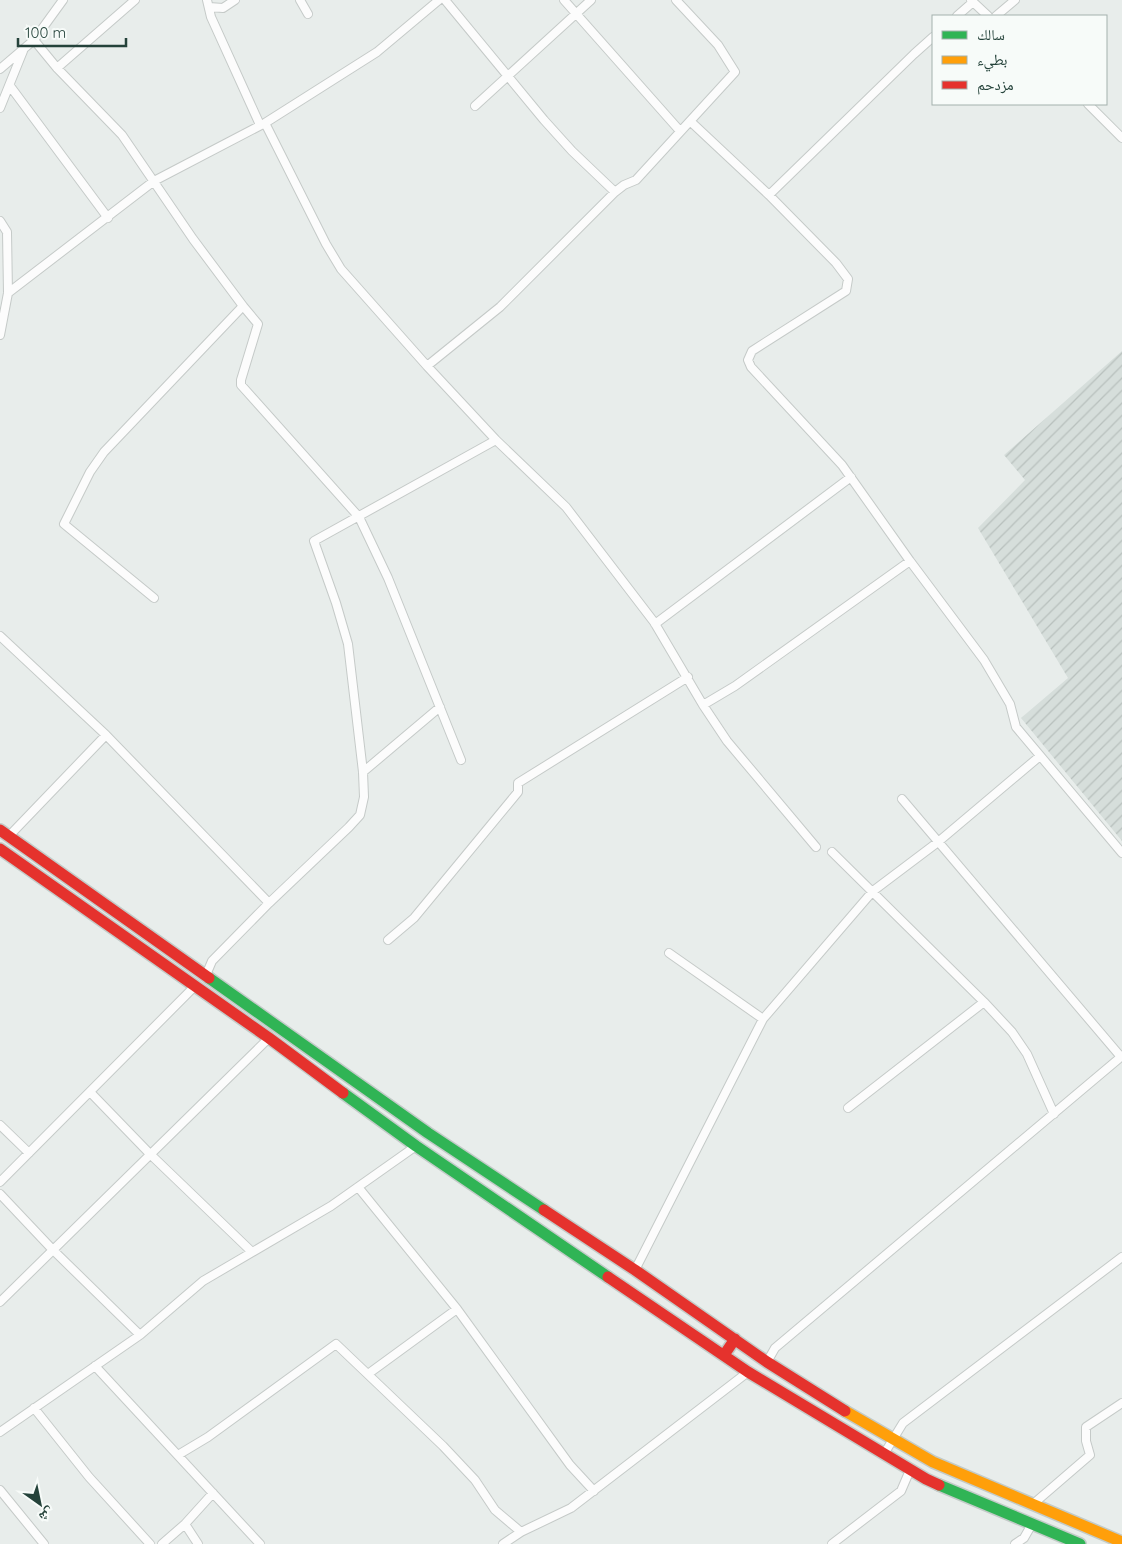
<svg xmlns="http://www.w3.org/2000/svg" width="1122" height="1544" viewBox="0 0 1122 1544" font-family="Quicksand,'Noto Naskh Arabic',sans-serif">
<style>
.industrial{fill:url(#industrial-furrows)}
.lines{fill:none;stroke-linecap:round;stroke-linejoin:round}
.street-casing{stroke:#c5cac8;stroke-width:10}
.fast-casing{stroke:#c3cbc8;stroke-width:14}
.slow-casing{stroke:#c3cbc8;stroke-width:14}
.jam-casing{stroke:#c3cbc8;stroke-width:14}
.street{stroke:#fcfcfc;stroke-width:8}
.fast{stroke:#30b455;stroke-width:11}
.slow{stroke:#ff9f0a;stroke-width:11}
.jam{stroke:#e5322d;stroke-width:11}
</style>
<defs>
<pattern id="industrial-furrows" width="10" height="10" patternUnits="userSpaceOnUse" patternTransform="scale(1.25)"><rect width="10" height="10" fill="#d6dedb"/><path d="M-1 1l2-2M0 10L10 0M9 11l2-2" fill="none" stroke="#b8c0bd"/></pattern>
</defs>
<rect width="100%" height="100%" fill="#e8edeb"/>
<path class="industrial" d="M1122 351V841L1021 718 1068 678 978 528 1025 480 1004 455Z"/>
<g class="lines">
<defs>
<path id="street" d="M207 0 211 17 260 125
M300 0 308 14
M445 0 544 120 572 151 615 192
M564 0 680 131
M971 0 988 16
M209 7 223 8 235 0
M957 16 973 2
M996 16 1015 0
M34 40 57 68 122 135 193 239 243 306 104 452 90 472 64 524 154 598
M57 68 135 0
M0 69 34 40 63 0
M10 86 108 218
M1088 104 1122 138
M475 106 591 0
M0 108 23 51
M690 121 769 195 914 54 933 37
M265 123 326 244 341 269 427 366 496 440 566 507 654 622 703 705 727 741 816 847
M769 195 836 263 848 279 846 291 752 351 748 360 751 367 842 465 910 561 984 660 1010 704 1016 727 1122 853
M0 221 7 232 8 293 0 335
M8 293 154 181 265 123 377 52 439 0
M243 306 258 324 241 380V385L359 517 388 578 461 760
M427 366 500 307 615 192 624 185 636 180 735 72 718 45 676 0
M655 624 851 477
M0 636 106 735 269 903
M703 705 735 686 910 561
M363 772 440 707
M902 799 1121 1057
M9 836 106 735
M832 852 984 1002 1012 1032 1027 1054 1054 1114
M388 940 414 918 518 792V783L688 677
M669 953 763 1019
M206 975 212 961 269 903 349 827 360 815 364 797 363 772 348 644 336 603 314 541 496 440
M90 1092 150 1154 252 1252
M848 1108 984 1002
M0 1125 29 1153
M0 1182 195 986
M358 1187 457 1309 570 1465 594 1491
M0 1194 52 1249 140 1335
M635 1270 763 1019 873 891 938 842 1040 756
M0 1302 269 1038
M767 1362 775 1348 1122 1056
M95 1366 260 1544
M368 1374 457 1309
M34 1408 89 1477 150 1544
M0 1432 140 1335 203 1281 331 1206 416 1146
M884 1454 903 1423 1122 1257
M178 1455 208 1437 336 1344 443 1446 475 1480 495 1510 521 1532
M0 1490 44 1544
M1032 1505 1090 1455 1086 1441V1427L1122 1403
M185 1524 198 1544
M162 1544 185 1524 213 1493
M503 1544 521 1532 571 1508 748 1372
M832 1544 901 1491 910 1470
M1015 1544 1024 1538 1032 1524"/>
<path id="fast" d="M209 978 428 1133 544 1210
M343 1093 416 1146 608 1277
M939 1485 1080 1544"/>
<path id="slow" d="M845 1411 933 1462 1122 1542"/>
<path id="jam" d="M0 830 209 978
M0 849 269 1038 343 1093
M544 1210 635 1270 767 1362 845 1411
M608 1277 748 1372 926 1479 939 1485
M724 1355 735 1339"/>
</defs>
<use href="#street" class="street-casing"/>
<use href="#fast" class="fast-casing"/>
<use href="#slow" class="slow-casing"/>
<use href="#jam" class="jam-casing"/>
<use href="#street" class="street"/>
<use href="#fast" class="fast"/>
<use href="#slow" class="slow"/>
<use href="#jam" class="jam"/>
</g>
<rect x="932" y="15" width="175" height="90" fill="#f7fbf9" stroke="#a3b1ad"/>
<rect x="942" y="31" width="25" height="8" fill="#30b455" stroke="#a3b1ad"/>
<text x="977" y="40" font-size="15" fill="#24423a">سالك</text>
<rect x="942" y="56" width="25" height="8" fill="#ff9f0a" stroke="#a3b1ad"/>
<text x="977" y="65" font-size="15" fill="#24423a">بطيء</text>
<rect x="942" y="81" width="25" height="8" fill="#e5322d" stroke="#a3b1ad"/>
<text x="977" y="90" font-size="15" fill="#24423a">مزدحم</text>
<g transform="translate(40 1504) rotate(147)" stroke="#f7fbf9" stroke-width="4" paint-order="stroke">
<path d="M0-4L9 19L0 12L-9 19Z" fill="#24423a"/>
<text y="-8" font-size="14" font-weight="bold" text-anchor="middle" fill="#24423a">ش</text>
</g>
<path d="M18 38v8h108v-8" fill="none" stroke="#24423a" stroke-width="2.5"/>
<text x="25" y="38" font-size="15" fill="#24423a" stroke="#f7fbf9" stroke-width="4" paint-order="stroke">100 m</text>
</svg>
